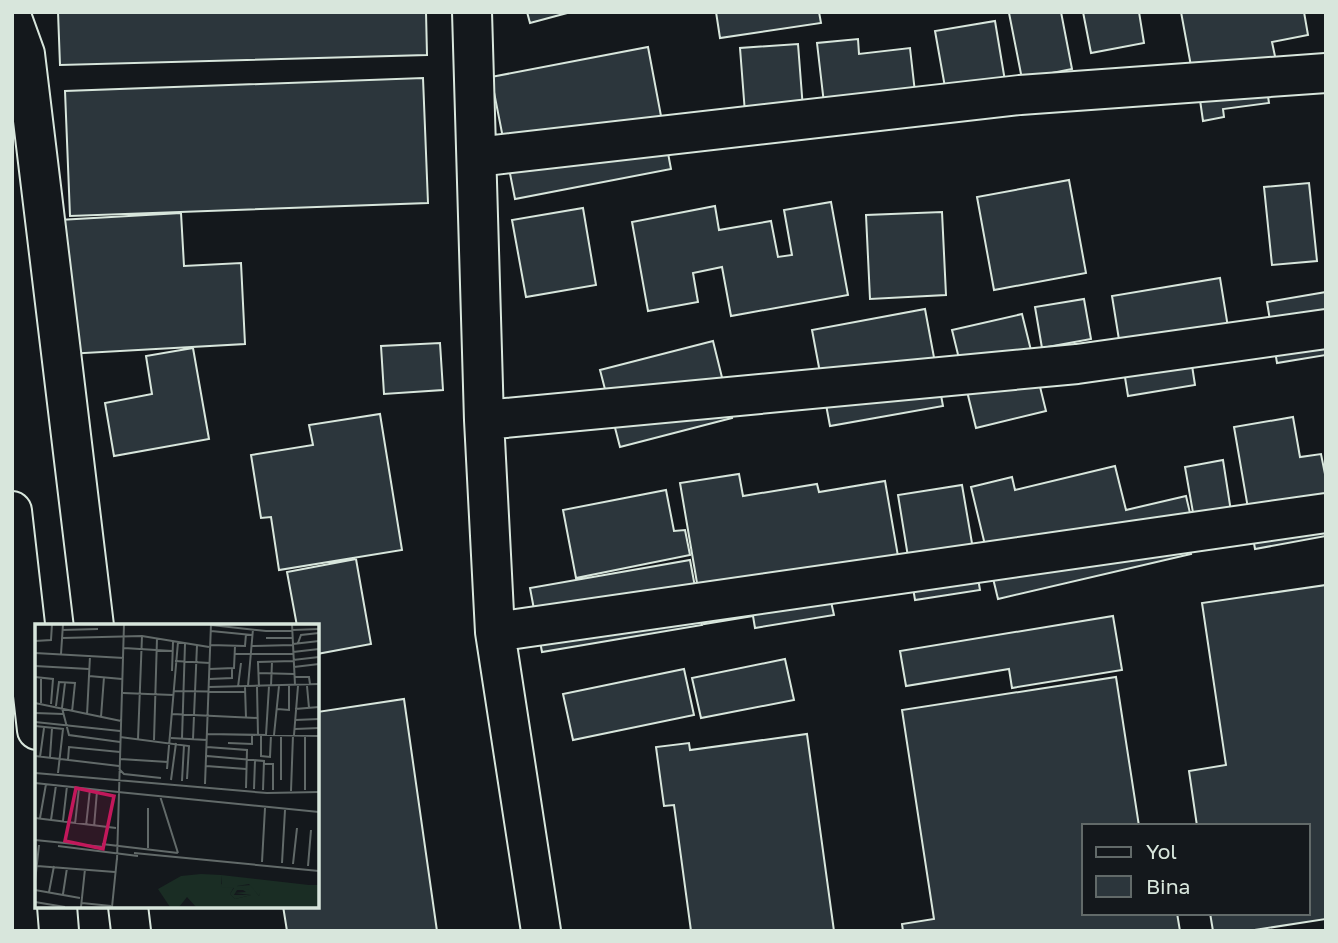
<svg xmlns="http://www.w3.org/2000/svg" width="1338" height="943" viewBox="0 0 1338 943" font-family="'Golos Text',sans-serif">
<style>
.building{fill:#2c363c;stroke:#d8e6dc;stroke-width:2}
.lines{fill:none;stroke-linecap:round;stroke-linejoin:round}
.minor-casing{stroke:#d8e6dc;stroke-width:42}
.major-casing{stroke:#d8e6dc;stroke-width:42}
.highway-casing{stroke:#d8e6dc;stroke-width:42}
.minor{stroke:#14181c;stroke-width:38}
.major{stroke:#14181c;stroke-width:38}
.highway{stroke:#14181c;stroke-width:38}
.inset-road{fill:none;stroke:#626a69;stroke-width:2}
.view{fill:#c2185b;fill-opacity:0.15;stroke:#c2185b;stroke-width:3.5}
.inset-edge{fill:none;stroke:#d8e6dc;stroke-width:3.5}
</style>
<rect width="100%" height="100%" fill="#14181c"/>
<path class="building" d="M58 12H426L427 55 60 65Z
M527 12H571L530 23Z
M716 12H819L821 23 720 38Z
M1016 12H1061L1072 69 1022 79 1009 13Z
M1083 12H1139L1144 43 1091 53Z
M1181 12H1304L1308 35 1272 42 1276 61 1193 77Z
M995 21 1010 111 951 121 935 31Z
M858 39 859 54 910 48 918 119 825 112 817 43Z
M798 44 805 135 747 139 740 48Z
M648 47 671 169 515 199 491 77Z
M1265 76 1269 103 1223 109 1224 117 1203 121 1198 86Z
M423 78 428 203 70 216 65 91Z
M1069 180 1086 273 994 290 977 197Z
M1309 183 1317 261 1272 265 1264 187Z
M831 202 848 295 731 316 722 267 693 273 698 302 648 311 632 222 715 206 719 230 771 221 778 257 792 255 784 210Z
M583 208 596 285 526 297 512 220Z
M942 212 946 295 870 299 866 215Z
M181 213 184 266 241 263 245 344 67 354 59 220Z
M1220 278 1232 352 1191 359 1195 385 1128 396 1112 296Z
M1326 292V355L1277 363 1267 302Z
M1084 299 1091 339 1042 348 1035 307Z
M925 309 943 406 830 426 812 330Z
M1022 314 1046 411 976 428 952 330Z
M713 341 732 418 620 447 600 370Z
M440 343 443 390 384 394 381 346Z
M193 348 209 439 114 456 105 403 152 394 146 356Z
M380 414 402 550 279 570 271 517 261 518 251 455 313 445 309 425Z
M1293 417 1300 457 1321 454 1326 479V536L1255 549 1234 427Z
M1223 460 1232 518 1195 524 1185 467Z
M1115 466 1126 510 1186 496 1194 530 1185 531 1191 554 998 599 971 487 1012 477 1015 490Z
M739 474 743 496 817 484 819 492 885 481 903 585 830 597 834 615 755 628 753 616 704 624 680 483Z
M962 485 980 590 915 600 898 495Z
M666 490 674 531 685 530 690 555 576 578 563 510Z
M356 559 371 644 317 654V626H297L287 572Z
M690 560 702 625 542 652 530 588Z
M1326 585V919L1248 931H1213L1210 913H1308V826H1197L1189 771 1226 765 1202 603Z
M1113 616 1122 670 1012 688 1009 669 906 686 900 651Z
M785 659 794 700 701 718 692 678Z
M684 669 694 715 573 740 563 694Z
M1116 677 1139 826H1084V913H1177L1180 931H903L902 924 934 919 902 710Z
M404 699 437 931H287L283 906H317V712Z
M807 734 834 931H691L674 805 664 806 656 747 689 743 690 750Z"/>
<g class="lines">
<defs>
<path id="minor" d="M472 12 484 420 495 632 541 931
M477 157 1020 95 1326 73
M484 420 1077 364 1326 329
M495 632 1326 513"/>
<path id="major" d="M12 18 25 54 94 626
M128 906 131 931"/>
<path id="highway" d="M12 511 37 730
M57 906 59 931"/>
</defs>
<use href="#minor" class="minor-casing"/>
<use href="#major" class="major-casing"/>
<use href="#highway" class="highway-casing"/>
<use href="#minor" class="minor"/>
<use href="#major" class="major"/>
<use href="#highway" class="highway"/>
</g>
<g transform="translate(35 624)">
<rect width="284" height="284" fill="#14181c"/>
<path d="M166 250 186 251V260L199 263 195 270 200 275 216 271 199 269 211 268 202 262 216 261 224 272 226 261H283V283H161L152 273 144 283H135L123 265 146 252Z" fill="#1a2d24"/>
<path d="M186 251 274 261H226V266L283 265 226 266 224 272 214 260 202 262 214 266H202L199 271H216L200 275 195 270 199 264 187 263Z" fill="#1a2d24"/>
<path class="inset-road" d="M257 0 260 61M176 1 231 7 284 5M27 6 63 5M176 7 217 11M27 14 107 12 174 23M231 14H258M0 17 16 16 17 0M263 19 266 11 284 9M258 20 284 17M175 21 210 22 211 10M217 22 258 21M89 24 137 27M258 28 284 25M0 29 89 34M26 30 28 0M200 30H258M258 36 284 33M140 37 175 39M0 42 54 45M259 43 284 40M174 45 199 44 200 22M137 47 138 18M223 49 259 50M54 52 87 55M0 53 18 55 16 80M259 53H274L275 60M174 55 197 54V44M30 59 27 84 34 111 85 118M213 62 218 5M236 62 237 38M272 62 274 84M174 63 284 60M203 63 206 39M210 63 211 94M222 63 223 111M224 63 223 38 258 37M138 67 210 68M88 69 138 71M0 79 86 97M6 79V54M21 82 24 58 40 59 37 88M242 85 254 86V62M260 85 284 83M0 89 28 90M137 90 222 94M52 91 55 32M66 93 69 53M260 96 284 95M0 98 85 107M0 102 29 105M260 105 284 104M172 110 284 112M226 111V132L235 133 236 111M231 111 234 62M239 111 244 62M259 111 263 62M85 113 154 122 152 155M136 114 172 116M147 114 150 20M103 115 107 12M158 115 162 21M119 116 122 14M193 119 217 120V111M172 123 212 126 211 164M0 132 84 142M172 132 229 137 228 166M5 133 9 104M15 133 17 104M85 135 133 138M33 136 34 123 85 128M229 140H238V166M171 142 211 145M84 145 89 150 126 154M132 145 143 18M0 149 232 169 284 168M23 149 28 105M136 156 141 119M246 156V111M147 157 149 121M0 159 83 168M170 160 176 0M219 165 220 136M270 166V112M256 167 258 111M83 168 284 188M125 172 143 229M113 184V224M0 194 81 204M5 194 11 160M16 196 21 161M28 197 32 162M40 200 44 164M51 202 55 165M59 203 62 167M0 216 69 223M67 220 143 229M23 222 103 232M99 229 284 247M82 236 89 0M227 238 230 184M247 239 250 186M258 240 262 204M2 242 80 248M273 242 276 206M0 258 4 221M0 266 45 274M14 268 19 242M28 270 32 244M0 278 30 283M47 279 76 282M46 283 50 245M77 283 82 234"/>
<path class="view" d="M41 164 79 172 68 225 30 217Z"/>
<rect width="284" height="284" class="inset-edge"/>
</g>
<rect width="1338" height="943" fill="none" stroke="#d8e6dc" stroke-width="28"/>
<rect x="1082" y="824" width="228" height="91" fill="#14181c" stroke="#626a69" stroke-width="2"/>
<rect x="1096" y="847" width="35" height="10" fill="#14181c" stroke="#626a69" stroke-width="2"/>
<text x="1146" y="859" font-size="21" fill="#d8e6dc">Yol</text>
<rect x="1096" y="876" width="35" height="21" fill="#2c363c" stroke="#626a69" stroke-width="2"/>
<text x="1146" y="894" font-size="21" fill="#d8e6dc">Bina</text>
</svg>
